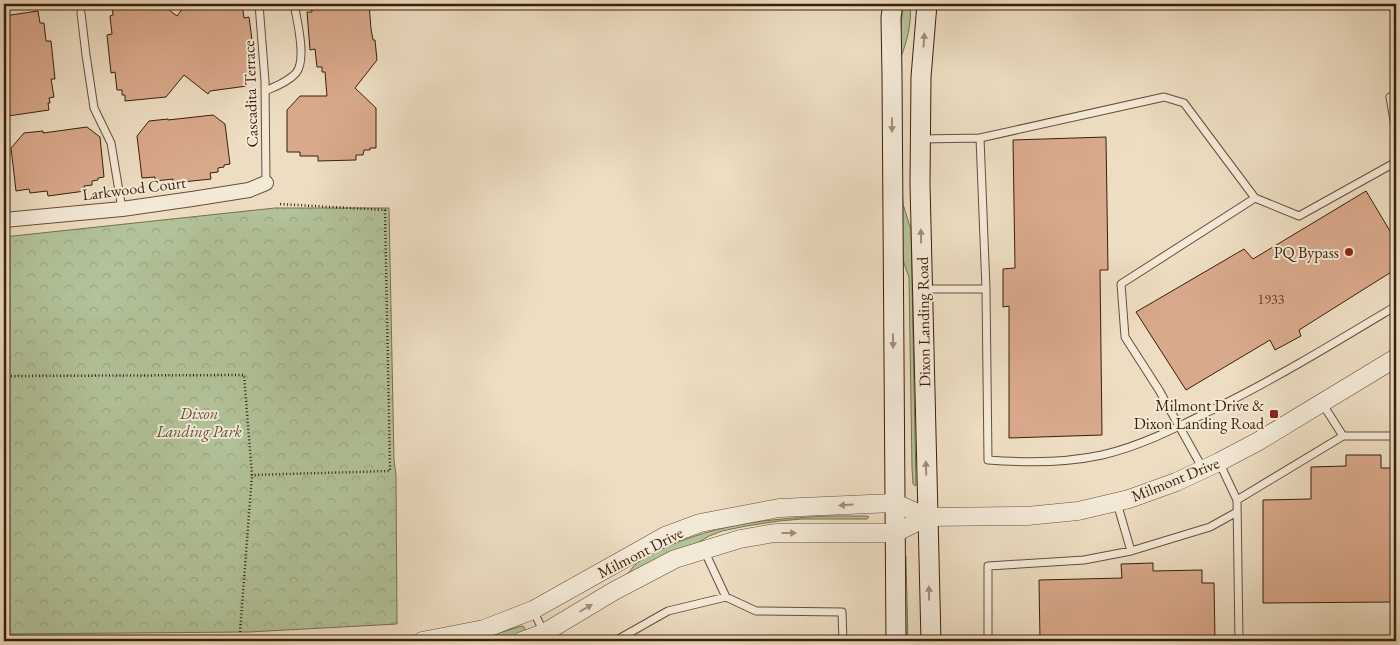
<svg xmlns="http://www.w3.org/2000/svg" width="1400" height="645" viewBox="0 0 1400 645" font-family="'EB Garamond',serif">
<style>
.grass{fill:#b2c299;stroke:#767051}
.park{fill:url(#park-crowns);stroke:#767051}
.building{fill:#d9a98b;stroke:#3b1f09}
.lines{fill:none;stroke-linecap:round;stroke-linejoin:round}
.service-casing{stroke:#684e37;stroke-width:9}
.minor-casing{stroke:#684e37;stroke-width:16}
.tertiary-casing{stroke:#684e37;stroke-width:19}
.secondary-casing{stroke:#3b1f09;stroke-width:21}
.path{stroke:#3b1f09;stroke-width:2.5;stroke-dasharray:1 2.5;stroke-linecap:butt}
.service{stroke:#f3e9d7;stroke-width:7}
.minor{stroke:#f3e9d7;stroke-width:14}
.tertiary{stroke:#f3e9d7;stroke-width:18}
.secondary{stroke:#f3e9d7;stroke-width:19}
.oneway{fill:#a08e7a}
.poi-dot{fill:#8f2418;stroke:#f3e9d7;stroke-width:2}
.labels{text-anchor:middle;stroke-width:4;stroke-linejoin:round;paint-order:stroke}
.number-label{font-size:14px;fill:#62422a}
.street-label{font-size:16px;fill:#3b1f09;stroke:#f3e9d7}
.poi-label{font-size:16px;fill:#3b1f09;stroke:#f3e9d7;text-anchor:end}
.park-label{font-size:16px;font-style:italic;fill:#5f5034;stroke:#f3e9d7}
</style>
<defs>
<pattern id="park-crowns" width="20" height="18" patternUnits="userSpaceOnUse" patternTransform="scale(1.25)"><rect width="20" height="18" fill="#b2c299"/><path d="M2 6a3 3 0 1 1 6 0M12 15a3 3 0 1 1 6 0" fill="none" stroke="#9aa682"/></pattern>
</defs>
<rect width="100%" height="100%" fill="#edddc2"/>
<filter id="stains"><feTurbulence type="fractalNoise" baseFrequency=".004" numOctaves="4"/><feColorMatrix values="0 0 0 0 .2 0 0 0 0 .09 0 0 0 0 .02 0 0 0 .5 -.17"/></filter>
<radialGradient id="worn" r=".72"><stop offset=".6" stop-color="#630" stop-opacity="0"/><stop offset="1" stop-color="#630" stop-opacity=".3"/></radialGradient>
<path class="grass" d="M903 4H910C912 24 907 41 900 60H898Z
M901 173 903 204 911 230 916 485 915 486 913 484 912 468 909 277 901 255Z
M833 516H867L869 517 867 519H802L779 521 746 526 722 531 709 536 696 544 589 598C602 590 616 583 628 573 631 571 632 567 635 565 639 561 644 558 648 556 706 525 768 518 833 516Z
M906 556V559L908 641H906L904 558Z
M522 626 524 627 526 631 523 635 507 641H473Z"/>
<path class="park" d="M275 208H389L394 460 396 475 397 624 249 632 4 634V237Z"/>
<path class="building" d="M112 4H161L177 16 186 4H242L244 18 249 17 254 55 249 56 252 74H247L248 79 246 80 247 86 210 91 208 94 184 75 166 97 125 101V95H122V90H117L115 72 111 73 107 35 112 34 110 16 113 15Z
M311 4H369L371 29 373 40H375L377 60 355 88 376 108V148H370V150H364L363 155H356V160L318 161V156H300V152H287V110L300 96H327L325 72H322V67H317L315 49 310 50 307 12H312Z
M38 11 40 23H44L46 41H51L55 79H51L54 97 49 98 50 103H48L49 110 8 116 4 112V16Z
M213 115 225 124 230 164 224 165V167L218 168V172L210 173 211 179 173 183V179L155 181V177L142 178 137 136 149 121 168 119V120Z
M87 127 100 137 104 177 98 178V180L92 181V185L84 186 85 191 48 196 47 191 30 193 29 189 16 191 11 148 24 133 43 131V133Z
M1106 137 1108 270H1100L1102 435 1009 438V306L1003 307V269L1015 268 1013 140Z
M1366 191 1396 241V269L1299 330 1301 336 1275 350 1270 340 1186 390 1136 312 1244 249 1253 259Z
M1346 455H1381V468H1396V602L1263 603V500L1311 499V467L1346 466Z
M1153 563V571L1202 570V583H1214L1215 641H1040L1039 580 1122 578 1121 564Z"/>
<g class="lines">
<defs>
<path id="service" d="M259 4 265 81 266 183
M81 13 86 55 94 108 111 143 122 209
M265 91C276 86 288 82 296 73 307 60 297 20 294 4
M1390 97 1396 132
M921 139 980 138
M1255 198 1184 103 1164 97 980 138 986 289 988 460C1026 463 1065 463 1102 455 1141 446 1178 427 1214 409 1277 378 1336 342 1396 306
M924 289H986
M1322 403 1343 436H1396
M1219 462 1237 500
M1203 469 1159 390 1125 337 1121 284 1255 198 1299 216 1396 162
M1117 503 1131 551
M704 550 726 597
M533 610 548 641
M615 641 668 611 726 597 756 611 842 612 843 641
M988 641V566L1084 560 1131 551 1210 527 1237 512
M1239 641 1237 500 1343 436"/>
<path id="minor" d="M4 220 122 209 192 199 249 190 266 183"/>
<path id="tertiary" d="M422 641 484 629 533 610 665 536 700 523 779 508 870 504 895 503 927 517 1027 516 1078 511 1129 499 1176 482 1219 462 1257 442 1396 358
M522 641 544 633 614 591 675 559 740 539 775 533H895L927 517"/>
<path id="secondary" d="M893 4 891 17 892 76 896 641
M927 4 921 77 920 184 931 641"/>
</defs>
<use href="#service" class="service-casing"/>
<use href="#minor" class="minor-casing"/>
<use href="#tertiary" class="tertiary-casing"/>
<use href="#secondary" class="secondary-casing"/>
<path class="path" d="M4 376 244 375 252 475 390 471 385 210 279 204
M240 632 252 475"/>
<use href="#service" class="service"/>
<use href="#minor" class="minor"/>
<use href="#tertiary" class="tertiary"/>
<use href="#secondary" class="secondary"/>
</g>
<defs><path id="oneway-solid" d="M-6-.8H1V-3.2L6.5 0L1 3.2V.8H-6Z" transform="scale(1.25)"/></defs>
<g class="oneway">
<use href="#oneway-solid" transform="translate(924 40) rotate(-86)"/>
<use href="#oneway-solid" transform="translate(892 125) rotate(90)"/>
<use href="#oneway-solid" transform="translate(921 236) rotate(-91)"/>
<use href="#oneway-solid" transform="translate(893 341) rotate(90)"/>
<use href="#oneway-solid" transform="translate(926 468) rotate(-92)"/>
<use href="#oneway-solid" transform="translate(846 505) rotate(177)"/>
<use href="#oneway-solid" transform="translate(789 533)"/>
<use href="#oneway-solid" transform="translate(929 593) rotate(-91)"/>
<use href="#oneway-solid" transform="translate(586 608) rotate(-30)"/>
</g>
<g class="poi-dot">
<circle cx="1349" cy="252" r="5"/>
<rect x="1269" y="409" width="10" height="10" rx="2.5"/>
</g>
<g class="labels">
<g class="number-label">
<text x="1271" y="304">1933</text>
</g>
<g class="street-label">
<text transform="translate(250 94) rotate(-92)" y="6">Cascadita Terrace</text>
<text transform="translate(134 188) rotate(-7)" y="6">Larkwood Court</text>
<text transform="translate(923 322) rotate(-91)" y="6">Dixon Landing Road</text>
<text transform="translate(1175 479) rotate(-22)" y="6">Milmont Drive</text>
<text transform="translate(640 552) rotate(-27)" y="6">Milmont Drive</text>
</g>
<g class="poi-label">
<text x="1339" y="258">PQ Bypass</text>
<text x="1264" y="411">Milmont Drive &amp;<tspan x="1264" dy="18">Dixon Landing Road</tspan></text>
</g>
<g class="park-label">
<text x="199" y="419">Dixon<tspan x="199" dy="18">Landing Park</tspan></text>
</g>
</g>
<rect width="1400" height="645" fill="none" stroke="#edddc2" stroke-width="20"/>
<rect x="5" y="5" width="1390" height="635" fill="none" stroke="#3b1f09" stroke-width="2.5"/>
<rect x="10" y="10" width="1380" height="625" fill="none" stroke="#3b1f09"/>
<rect width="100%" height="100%" filter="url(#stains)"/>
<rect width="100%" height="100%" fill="url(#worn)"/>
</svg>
